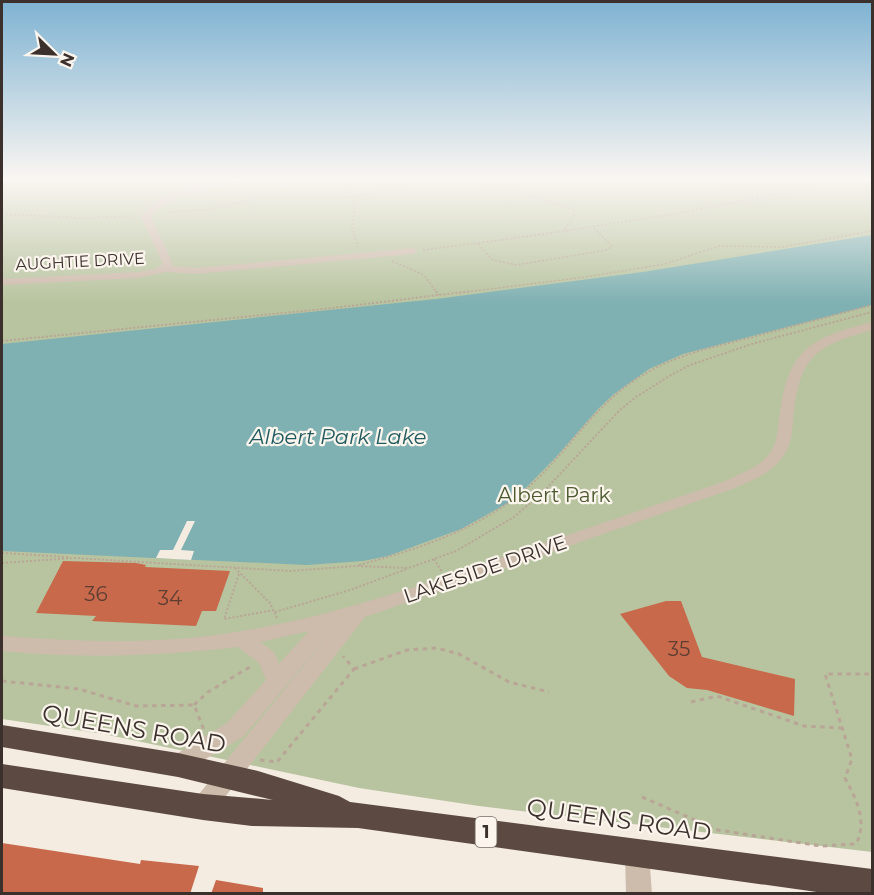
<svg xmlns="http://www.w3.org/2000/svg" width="874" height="895" viewBox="0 0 874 895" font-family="Montserrat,sans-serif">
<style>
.green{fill:#b8c4a0}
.water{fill:#7fb0b2}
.pier{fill:#f4ebe1}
.building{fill:#c8694b}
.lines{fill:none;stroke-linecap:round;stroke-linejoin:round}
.path-far2{stroke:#b9a596;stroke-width:1.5;stroke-dasharray:2 2;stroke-linecap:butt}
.path-far1{stroke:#b9a596;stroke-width:2;stroke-dasharray:2 2;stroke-linecap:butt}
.path{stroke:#b9a596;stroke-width:3;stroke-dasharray:4.5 4.5;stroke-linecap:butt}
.minor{fill:#cdbbac;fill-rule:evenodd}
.highway{fill:#5c4a42;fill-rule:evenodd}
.labels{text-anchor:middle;stroke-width:4.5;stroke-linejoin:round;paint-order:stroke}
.far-street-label{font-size:16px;fill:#3b302b;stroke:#fbf5ee}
.shield{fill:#fbf5ee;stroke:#756b66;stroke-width:1.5}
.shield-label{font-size:18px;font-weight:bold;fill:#3b302b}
.park-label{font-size:20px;fill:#4a5a2e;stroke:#fbf5ee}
.street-label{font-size:20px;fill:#3b302b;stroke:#fbf5ee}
.near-number-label{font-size:20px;fill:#5e3e33}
.water-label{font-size:21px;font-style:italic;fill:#1f5a5e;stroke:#fbf5ee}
.near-street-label{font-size:24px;fill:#3b302b;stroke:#fbf5ee}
</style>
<rect width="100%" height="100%" fill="#f4ebe1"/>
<path class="green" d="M2 178H872V852L479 806 359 788 104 734 2 719Z"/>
<path class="water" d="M872 235V305L683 354 649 369 614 394 598 409 556 457 515 499 461 529 388 556 363 561 307 565 2 551V344L436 299 643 272Z"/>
<path class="pier" d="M187 521H195L181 550 194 551 191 560 156 558 160 550H173Z"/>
<path class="building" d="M63 561 136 563 146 565 145 567 230 571 216 611H202L196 626 92 621 96 616 36 613Z
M666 601H681L702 657 795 679 794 716 707 690 687 688 669 676 620 614Z
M2 843 140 864 141 860 199 866 190 894H2Z
M216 880 263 888V894H211Z"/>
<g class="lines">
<path class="path-far2" d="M704 178 758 200V192L754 189
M714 178 748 187 787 192
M868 178 872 187
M846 181 872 190
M467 183 518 190 556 205 574 209V216L562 233
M346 185 355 204 352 228 358 247
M171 212 213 209 262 197H352L419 185 493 178
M2 214 86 218 134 216
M478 244 493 260 516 265 607 250 612 246 593 228
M423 250C568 232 712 210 855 178
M392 261 424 275 437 293
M459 293 579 278 665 264 719 246 782 247 872 231"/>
<path class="path-far1" d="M436 291 439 295
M2 341 333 308 471 291
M2 553 68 557
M434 559 442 572
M2 563 74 558 290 571 356 566 409 568 456 551 514 517 544 491 619 411 636 397 671 375 690 365 755 343 872 312
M359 565C429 546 495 524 546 470 577 437 603 398 643 375 675 355 713 347 749 338 790 327 831 316 872 305
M235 568 270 603 277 618
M239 574 224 619 274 610
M275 612 350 590 407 569"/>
<path class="path" d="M354 669 407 650 437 648 459 654 509 682 549 692
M2 681 79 689 136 706 194 705 204 730
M691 702 717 696 804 726 841 728
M194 705 208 692 253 665
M260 760 277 762 354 669 343 656
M642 797 718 830 821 846 856 844C868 821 856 799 845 778L852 759 825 674H872"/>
<path class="minor" d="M179 178H188L199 186 258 178H334L330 181 278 187 274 184 276 182C237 185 177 185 151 217L173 264 172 266 197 268 413 248 418 251 413 254 197 274 166 272 138 278 2 285V279L138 272 155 269 163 264 141 217C154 200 170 193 190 188Z
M872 322V330C812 347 800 357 793 420 792 435 791 447 781 459 770 474 751 481 735 488L365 617 211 815 203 818 195 815 191 807 195 799 338 624 243 737 178 775 170 772 167 765 170 758 227 723 266 680 259 663 238 647C157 656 84 659 2 651V636C82 642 163 645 242 631 328 617 410 589 491 561 569 535 646 508 723 482 739 474 759 468 770 453 778 442 778 426 780 413 789 348 811 338 872 322ZM305 632H308L279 664 274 652 260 642Z
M637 841 646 845 649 853 652 894H626L625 853 628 845Z"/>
<path class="highway" d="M2 725 178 753 258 771 339 796 350 802 872 869V894H831L358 828 252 826 203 820 2 788V764L203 794 273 800 178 777 2 747Z"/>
</g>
<linearGradient id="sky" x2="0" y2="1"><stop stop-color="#7eb2d2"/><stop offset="0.59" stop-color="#faf6f2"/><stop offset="1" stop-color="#faf6f2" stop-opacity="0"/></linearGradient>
<rect width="874" height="303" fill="url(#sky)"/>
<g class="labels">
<g class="far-street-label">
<text transform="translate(80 261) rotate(-3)" y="6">AUGHTIE DRIVE</text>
</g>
<rect class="shield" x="475.5" y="817" width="21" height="30" rx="4.5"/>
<g class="shield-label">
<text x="486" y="838">1</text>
</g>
<g class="park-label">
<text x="554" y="502">Albert Park</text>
</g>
<g class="street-label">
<text transform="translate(485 569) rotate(-19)" y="7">LAKESIDE DRIVE</text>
</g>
<g class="near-number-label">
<text x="96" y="601">36</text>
<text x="170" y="605">34</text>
<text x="679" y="656">35</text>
</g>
<g class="water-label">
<text x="338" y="444">Albert Park Lake</text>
</g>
<g class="near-street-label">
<text transform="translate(134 729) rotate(10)" y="8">QUEENS ROAD</text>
<text transform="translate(619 820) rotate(8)" y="8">QUEENS ROAD</text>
</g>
</g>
<rect width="874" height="895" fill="none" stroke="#3b302b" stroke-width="6"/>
<g transform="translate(54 54) rotate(114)" stroke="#fbf5ee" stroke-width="4.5" paint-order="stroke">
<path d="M0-4.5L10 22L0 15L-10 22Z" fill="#3b302b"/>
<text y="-9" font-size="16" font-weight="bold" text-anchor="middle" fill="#3b302b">N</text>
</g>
</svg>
